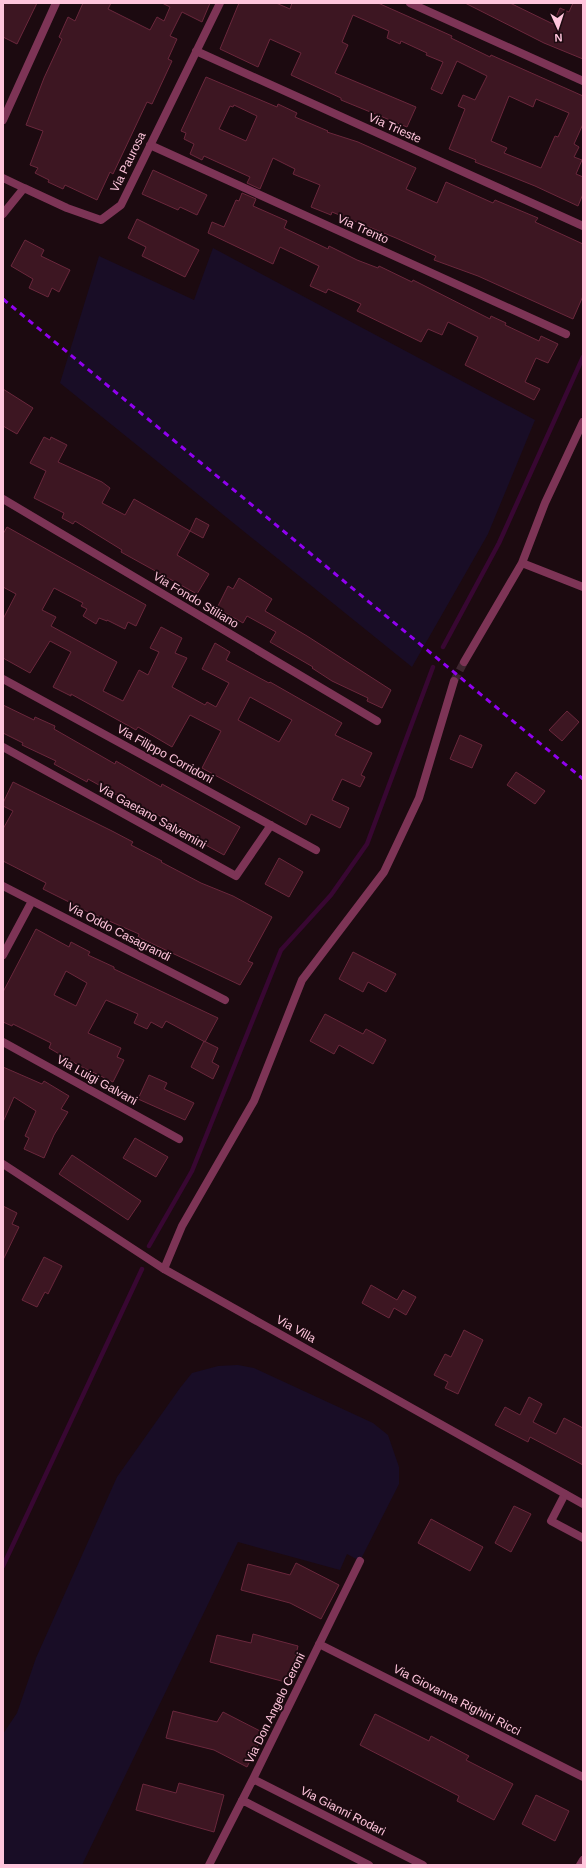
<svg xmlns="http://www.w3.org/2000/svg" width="586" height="1868" viewBox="0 0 586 1868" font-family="Arial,sans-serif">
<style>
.green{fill:#190d26}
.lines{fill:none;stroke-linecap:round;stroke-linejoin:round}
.stream{stroke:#380732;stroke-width:4.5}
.building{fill:#3d1622;stroke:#6a273c;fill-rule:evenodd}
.minor-tunnel{stroke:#3e262f;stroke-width:8;stroke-dasharray:8 4;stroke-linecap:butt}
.minor{stroke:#7d3456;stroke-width:8}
.tertiary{stroke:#7d3456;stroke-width:8}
.rail{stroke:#9000f0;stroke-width:3;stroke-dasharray:6 5;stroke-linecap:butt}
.labels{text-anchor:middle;stroke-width:4;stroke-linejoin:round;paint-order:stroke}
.street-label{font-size:12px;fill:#ffc5dc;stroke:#1c0a10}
</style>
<rect width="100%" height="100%" fill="#1c0a10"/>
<path class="green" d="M213 248 535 420 488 534 412 667 60 383 99 256 194 300Z
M238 1365 254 1368 373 1423 388 1435 399 1467V1484L360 1561 347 1554 340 1570 238 1542 82 1865H3V1734L17 1713 36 1658 117 1477 180 1388 192 1373 218 1366Z"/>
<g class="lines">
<path class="stream" d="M443 647 499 543 583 357
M149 1246 192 1171 281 950 331 895 367 844 433 667
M3 1566 142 1269"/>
</g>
<path class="building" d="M3 3H37L17 44 3 37Z
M83 3H111L108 9 150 30 157 17 164 21 170 7 162 3H210L202 22 182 12 170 36 177 39 168 59 172 61 152 104 147 102 113 174 110 172 97 200 65 185 63 189 48 182 49 180 35 173 38 168 30 165 43 131 26 125 44 78 62 39 59 37 68 17 75 21Z
M239 3H276L290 9 292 3H378L452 36 451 38 490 57 491 55 583 96V124L574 144 579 147 574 157 582 160 576 174 583 177V194L578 206 535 186 475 162 476 160 449 149 465 109 458 106 463 95 475 100 487 76 457 61 442 94 431 89 443 62 426 55 427 53 401 41 400 44 387 38 389 31 353 15 342 42 348 45 335 73 416 107 407 127 341 100V98L291 75 301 53 270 39 258 67 220 49ZM509 96 533 107 536 99 569 113 558 137 555 136 541 168 504 153 507 148 491 141Z
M465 3H510L553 24 560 8 569 12 573 3H583V59L544 43Z
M206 77 277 107 278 104 297 113 295 117 328 131 327 132 358 142 416 168 406 189 437 203 446 182 493 203 495 200 538 218 535 222 583 244V296L573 319 478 276 434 260 436 256 396 238 332 212 331 215 311 207 320 185 293 174 295 169 273 158 260 189 247 183 250 177 204 156 202 160 190 154 194 144 184 139 186 133 181 131ZM234 105 257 116 246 141 219 129 230 106 233 107Z
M153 170 207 195 197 215 180 207 178 210 142 194Z
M242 193 256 199 253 206 287 221 284 228 328 249 329 246 357 260 378 268 379 266 412 282 413 280 490 319 491 316 506 323 505 325 539 341 541 336 558 344 548 363 536 358 525 382 540 389 534 400 465 365 478 337 448 322 442 335 428 329 421 342 357 311 361 304 328 289 326 293 310 286 319 266 280 247 273 264 208 233 212 222 224 227 236 200 239 201Z
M137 219 199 250 185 277 142 256 146 247 128 238Z
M25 240 44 250 41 256 70 270 59 292 52 288 48 297 29 288 33 279 11 266Z
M3 389 33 408 17 434 3 426Z
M44 437 50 440 51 437 67 445 58 462 102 482 110 488 102 503 125 515 134 499 190 531 177 555 209 574 197 594 121 552 122 550 75 521 73 524 62 518 64 513 34 498 46 471 30 463Z
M196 518 209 525 203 538 190 531Z
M7 527 146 605 136 626 128 622 125 629 107 620V621L99 618 96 624 83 616 87 609 81 606 83 603 54 588 42 610 56 617 51 626 117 662 103 691 123 701 139 670 148 675 159 652 150 648 161 627 182 638 175 653 187 658 172 687 205 705 207 702 216 707 229 683 202 669 215 643 230 652 226 660 269 683 270 682 342 723 335 735 372 753 361 775 365 777 360 787 342 779 332 800 349 808 340 828 311 814 306 825 202 768 221 731 190 715 172 747 138 727 136 730 71 694V696L53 687 71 652 50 641 30 673 3 658V619L16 594 3 587V534ZM250 697 292 720 279 742 238 720Z
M239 578 272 599 265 611 307 636 391 690 382 708 367 701 368 698 332 681 312 668 313 667 270 642 276 632 247 616 243 623 217 608 228 586 233 589Z
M3 705 34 720 35 717 55 726 54 729 115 764 116 761 161 787 162 784 240 827 224 855 191 837 193 834 138 804 137 806 88 779 87 782 54 764 56 761 22 745 23 743 3 733Z
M567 711 579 722 562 741 549 730Z
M460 735 482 745 472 768 450 759Z
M516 772 545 791 535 804 507 785Z
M13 782 112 831 133 842 131 845 162 861 161 862 201 883 233 896 272 917 248 961 253 963 240 985 138 937 139 934 77 907V906L43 889 46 883 3 861V829L13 811 3 806V803Z
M279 858 303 872 289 897 265 884Z
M36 929 69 947 71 942 90 952 88 955 114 967V969L218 1018 205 1042 166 1021 162 1028 151 1022 147 1029 134 1023 138 1014 106 1000 88 1033 121 1048 117 1057 124 1060 113 1082 80 1066 49 1048 51 1043 13 1024 12 1026 3 1022V992ZM66 971 87 983 76 1006 54 995Z
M353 952 396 974 386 992 368 982 363 992 339 979Z
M325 1014 363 1034 366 1029 386 1040 373 1064 339 1045 334 1054 310 1041Z
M204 1041 218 1048 212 1062 219 1066 213 1079 191 1067Z
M3 1067 42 1084 44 1081 69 1096 61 1109 68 1112 54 1135 44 1158 24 1149 29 1138 25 1136 36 1111 14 1097 3 1122Z
M149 1075 167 1083 164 1089 194 1103 185 1120 138 1099Z
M135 1138 168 1157 156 1177 123 1158Z
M72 1155 141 1201 128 1220 59 1174Z
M3 1206 17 1213 12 1224 19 1227 3 1260Z
M44 1257 62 1266 48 1294 45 1292 37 1307 22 1300Z
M371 1285 397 1300 403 1290 416 1297 406 1315 394 1308 389 1318 362 1303Z
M464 1330 483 1340 458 1394 445 1388 448 1382 434 1375 445 1354 451 1357Z
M529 1397 542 1404 533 1422 556 1434 564 1418 583 1428V1465L530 1437 528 1442 495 1425 505 1407 520 1415Z
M514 1506 531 1514 511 1552 495 1543Z
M431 1519 483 1547 470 1571 418 1543Z
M296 1563 339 1585 321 1619 290 1603 241 1590 248 1564 290 1575Z
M253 1634 298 1646 289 1683 210 1662 217 1635 251 1643Z
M173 1711 217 1722 223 1712 264 1733 247 1767 214 1750 166 1738Z
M375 1714 429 1741 431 1736 469 1756 466 1760 513 1784 494 1820 457 1801 459 1796 360 1745Z
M179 1783 224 1795 214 1832 136 1810 143 1784 176 1793Z
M536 1795 569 1811 555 1841 522 1824Z"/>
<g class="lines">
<path class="minor-tunnel" d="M454 681 464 662"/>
<path class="minor" d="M410 3 583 81
M196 51 583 226
M3 120 56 3
M150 145 566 334
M3 178 24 188
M3 214 24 188 67 208 101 220 121 205 220 3
M3 499 377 721
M522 563 583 587
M464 662 522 563 545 503 583 422
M3 679 316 850
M3 747 236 876 271 825
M3 886 225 1000
M3 955 32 901
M3 1042 179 1139
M164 1269 182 1226 254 1101 302 980 384 872 419 798 454 681
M565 1494 551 1521 583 1538
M319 1644 583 1777
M253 1779 423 1865
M242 1800 369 1865
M209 1865 253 1779 360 1561
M580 1865 583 1860"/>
<path class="tertiary" d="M3 1164 164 1269 583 1504"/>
<path class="rail" d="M3 299 583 779"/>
</g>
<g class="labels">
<g class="street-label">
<text transform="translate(395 128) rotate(24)" y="4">Via Trieste</text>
<text transform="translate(128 162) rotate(-64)" y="4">Via Paurosa</text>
<text transform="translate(363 229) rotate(24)" y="4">Via Trento</text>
<text transform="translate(196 600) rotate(31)" y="4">Via Fondo Stiliano</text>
<text transform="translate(165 754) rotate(29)" y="4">Via Filippo Corridoni</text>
<text transform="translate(152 816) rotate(29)" y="4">Via Gaetano Salvemini</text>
<text transform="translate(119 932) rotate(27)" y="4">Via Oddo Casagrandi</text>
<text transform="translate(97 1080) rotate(29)" y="4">Via Luigi Galvani</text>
<text transform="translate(296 1329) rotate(29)" y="4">Via Villa</text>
<text transform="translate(457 1700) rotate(27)" y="4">Via Giovanna Righini Ricci</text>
<text transform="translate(275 1708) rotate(-64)" y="4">Via Don Angelo Ceroni</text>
<text transform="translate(343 1811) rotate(27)" y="4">Via Gianni Rodari</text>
</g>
</g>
<rect width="586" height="1868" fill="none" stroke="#ffc5dc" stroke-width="8"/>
<g transform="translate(558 28) rotate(177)" stroke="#1c0a10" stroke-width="3" paint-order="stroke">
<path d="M0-3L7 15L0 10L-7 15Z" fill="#ffc5dc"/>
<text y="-6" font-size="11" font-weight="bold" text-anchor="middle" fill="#ffc5dc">N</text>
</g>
</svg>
